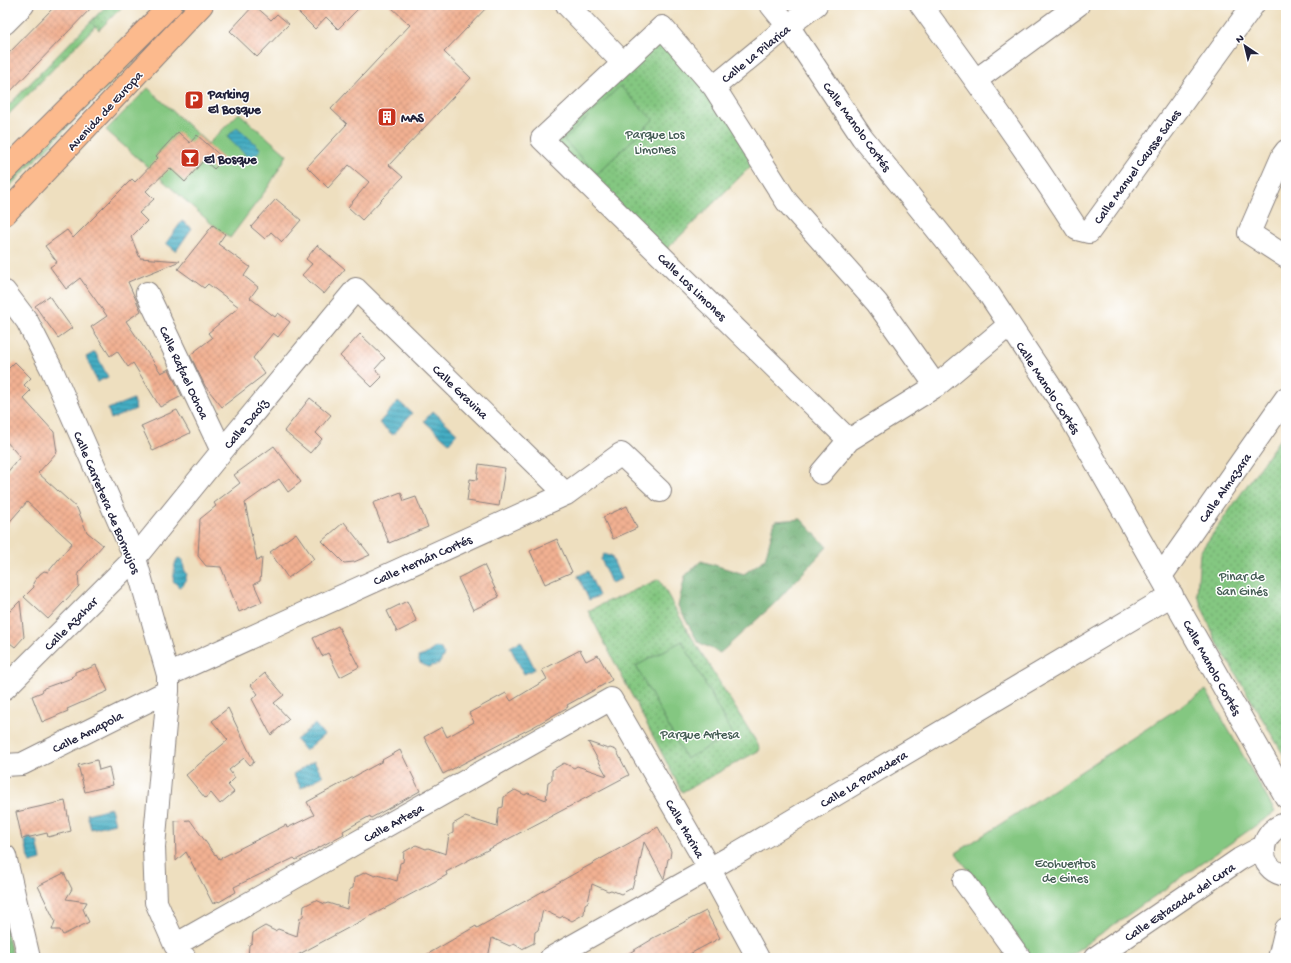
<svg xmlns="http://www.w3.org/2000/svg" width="1291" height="963" viewBox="0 0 1291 963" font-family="'Gochi Hand',sans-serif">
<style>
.grass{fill:url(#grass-tufts);stroke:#53745e}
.forest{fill:url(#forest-crowns);stroke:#466755}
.park{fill:url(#park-dots);stroke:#53745e}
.garden{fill:#84c781;stroke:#53745e}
.water{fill:url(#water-rules);stroke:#33687f}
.building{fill:url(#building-cross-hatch)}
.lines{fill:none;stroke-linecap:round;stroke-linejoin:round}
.minor-casing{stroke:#88807d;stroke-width:24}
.major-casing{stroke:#88807d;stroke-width:24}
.minor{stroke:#fff;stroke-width:22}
.major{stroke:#fcba8d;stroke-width:22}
.labels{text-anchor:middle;stroke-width:3;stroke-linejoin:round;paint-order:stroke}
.street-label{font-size:13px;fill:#22223b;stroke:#fff}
.poi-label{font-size:13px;font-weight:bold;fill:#22223b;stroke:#fff;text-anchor:start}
.park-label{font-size:13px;fill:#445c54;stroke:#fff}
</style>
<defs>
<pattern id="grass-tufts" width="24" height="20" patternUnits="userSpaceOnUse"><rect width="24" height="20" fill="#84c781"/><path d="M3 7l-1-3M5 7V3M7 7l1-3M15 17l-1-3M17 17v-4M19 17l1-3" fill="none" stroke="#6ca16b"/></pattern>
<pattern id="forest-crowns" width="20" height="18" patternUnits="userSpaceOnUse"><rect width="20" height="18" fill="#6bac6f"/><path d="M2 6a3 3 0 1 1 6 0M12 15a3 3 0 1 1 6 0" fill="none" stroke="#588c5c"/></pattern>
<pattern id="park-dots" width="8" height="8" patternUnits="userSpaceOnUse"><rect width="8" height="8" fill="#84c781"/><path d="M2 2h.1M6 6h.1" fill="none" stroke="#6ca16b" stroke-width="1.8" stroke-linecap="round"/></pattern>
<pattern id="water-rules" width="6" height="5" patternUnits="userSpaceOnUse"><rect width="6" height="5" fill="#44adc3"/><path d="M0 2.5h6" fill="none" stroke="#388ca0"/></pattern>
<pattern id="building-cross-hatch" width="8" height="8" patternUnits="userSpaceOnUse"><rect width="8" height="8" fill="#f2b192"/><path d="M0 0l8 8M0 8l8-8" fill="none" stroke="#cf987f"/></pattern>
</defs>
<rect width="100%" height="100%" fill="#fff"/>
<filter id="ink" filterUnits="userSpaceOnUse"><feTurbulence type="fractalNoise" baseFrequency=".025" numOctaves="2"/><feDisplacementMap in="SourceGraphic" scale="8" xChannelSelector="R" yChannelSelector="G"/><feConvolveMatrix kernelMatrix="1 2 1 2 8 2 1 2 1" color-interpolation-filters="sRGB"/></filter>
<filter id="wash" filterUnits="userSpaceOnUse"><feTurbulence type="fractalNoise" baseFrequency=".012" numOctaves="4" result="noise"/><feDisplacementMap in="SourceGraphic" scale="16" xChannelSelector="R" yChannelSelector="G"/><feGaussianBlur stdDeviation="0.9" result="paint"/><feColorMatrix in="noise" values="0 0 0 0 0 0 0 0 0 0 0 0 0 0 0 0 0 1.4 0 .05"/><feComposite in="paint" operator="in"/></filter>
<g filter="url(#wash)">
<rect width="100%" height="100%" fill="#eedfbf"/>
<path class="grass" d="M107 5H116L5 118V109Z
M181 5H188L5 191V186L90 100Z"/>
<path class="forest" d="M801 519 827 547 774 604 720 653 698 642 678 606 685 576 701 561 744 574 765 559 775 521Z"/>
<path class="park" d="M107 5H124L99 30 91 22Z
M662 27 759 158 661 255 542 139Z
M1286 430V759L1215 639 1197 595 1200 552Z
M659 579 686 628 757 743 760 750 682 792 588 611 610 600 611 601Z
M5 924 13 958H5Z"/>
<path class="garden" d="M620 86 653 120 597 174 564 140Z
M148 88 208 144 239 113 287 155 269 186 230 238 213 225 106 130Z
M682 641 732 734 686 759 636 666Z
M1206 690 1275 812 1066 958H1033L956 853Z"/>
<path class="water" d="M237 127 261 149 251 160 227 137Z
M182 221 192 228 176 251 166 243Z
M95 352 108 377 97 382 86 357Z
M133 399 136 409 111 419 108 409Z
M398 401 412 413 393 435 379 423Z
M433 411 457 433 449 443 424 421Z
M604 554 609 556 611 555 621 579 611 583 601 559Z
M178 558 183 560 184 569 187 574 184 584 179 587 173 581C175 573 173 564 178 558Z
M588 571 599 596 589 600 578 576Z
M521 641 535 669 524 674 510 647Z
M436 647 441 649 444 655 439 664 428 667 420 663 418 657 425 655Z
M315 724 324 735 305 751 296 740Z
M314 761 323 776 301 788 293 774Z
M111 808 115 823 91 829 87 814Z
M28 838H31L34 841 37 840 41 860 30 863 25 842Z"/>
<g id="blocks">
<path class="building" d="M56 5H94L5 97V57Z
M254 5 271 20 277 14 289 24 257 57 230 31Z
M306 5H362L338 29 326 17 315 29 298 12Z
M389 5H489L444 52 471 78 389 165 403 177 362 220 348 207 369 182 349 165 328 188 307 167 347 124 331 109 410 25Z
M178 132 190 143 197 135 224 159 214 169 204 160 185 182 170 168 146 191 154 199 139 213 147 221 131 237 140 258 180 261 128 282 141 311 126 321 161 373 169 369 182 396 160 407 133 363 128 367 117 351 110 356 91 327 107 316 80 278 66 289 50 267 57 262 45 246 67 230 73 238 132 179 135 182 158 158 156 156Z
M276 199 301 220 282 242 271 232 265 239 251 227Z
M213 225 225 234 218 244 250 267 244 276 258 287 250 298 275 317 278 313 290 322 278 337 273 333 253 358 265 374 222 407 205 386 190 355 212 338 208 333 239 307 208 284 204 288 178 269Z
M317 245 345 269 324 294 302 275 312 264 306 259Z
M49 296 72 328 58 338 35 306Z
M360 334 385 358 375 369 382 377 372 387 340 356Z
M15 362 31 378 24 385 30 391 23 398 54 432 57 452 38 473 77 508 87 532 103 545 78 573 79 586 48 619 24 597 34 587 33 583 40 574 44 571 48 572 72 543 27 502 5 527V475L20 457 5 440V372Z
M310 398 331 415 316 433 322 439 310 453 284 431Z
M177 410 190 433 153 451 141 426Z
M274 446 301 482 288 492 279 479 245 503 257 561 262 558 260 581 254 584 262 602 239 612 221 567 206 566 198 556 200 519 216 506 214 503 240 483 234 475Z
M479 464 505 468 499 506 467 501 470 479 477 480Z
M401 492 404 501 416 497 428 527 389 543 373 503Z
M627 506 637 528 613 539 603 517Z
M344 522 370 555 354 562 344 563 322 541Z
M296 533 314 559 288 578 270 552Z
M557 539 572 572 545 584 530 551Z
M484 565 499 597 473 610 458 578Z
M20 601 24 637 15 647 5 639V616Z
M407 601 417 622 397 632 387 611Z
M338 626 359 667 340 677 328 653 322 656 313 638Z
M580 650 586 661 598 655 612 680 567 705 568 707 533 727 443 774 424 737 442 727 447 737 474 722 469 713 506 693 511 701 547 679 542 670Z
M96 665 108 691 67 709 68 711 42 722 32 696 42 692 44 688 72 678 71 677 75 675V672L82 669 85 670Z
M265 673 284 695 274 703 289 719 271 735 252 699 258 694 251 685Z
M228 708 254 762 250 765 244 758 229 770 235 778 228 785 234 792 220 804 211 793 205 798 186 775 228 740 212 721Z
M588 742 608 749 610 748 616 750 629 775 446 872 447 875 292 958H248L249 945 252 943 253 933 265 926 275 931 278 929 297 936 300 918 303 916 304 906 316 900 325 904 328 903 347 909 349 890 353 888 354 878 366 872 375 876 378 875 397 881 400 863 403 862 404 852 416 845 426 849 428 848 446 854 449 835 453 833V824L465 817 497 827 499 808 503 807 504 797 515 790 525 795 528 793 546 800 548 782 552 780V770L564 763 574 768 577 766 607 776Z
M400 750 420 791 371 818 370 816 343 831 344 834 296 860 294 858 290 860 234 887 236 892 219 902 218 901 213 904 186 852 176 861 175 821 190 820 215 855 216 854 219 859 286 825 287 828 314 815 307 802 383 761 382 760Z
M97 760 99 770 109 767 113 785 85 792 78 765Z
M65 801 71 831 48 837 47 833 22 839 16 812Z
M658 827 671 851 670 858 668 859 664 879 644 842 637 876 635 877 632 888 621 894 611 890 608 891 592 884 588 902 585 904 584 914 572 921 563 916 560 918 543 910 538 930 535 932 534 943 522 949 514 944 510 946 492 938 488 958H421L476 926 477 928Z
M64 873 72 889 66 899 87 902 83 909 89 922 63 935 60 930H52L55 921 38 886Z
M706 911 720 938 682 958H621L651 940V939Z"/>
</g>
</g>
<g filter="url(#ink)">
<use href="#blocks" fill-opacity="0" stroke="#88807d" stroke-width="1"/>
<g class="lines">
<defs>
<path id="minor" d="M567 5 623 63
M771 5 788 26 862 137 989 294 1068 413 1286 797
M921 5C975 79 1028 152 1077 229L1089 232 1253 5
M5 23 23 5
M976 80 1078 5
M714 87 788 26 816 5
M1286 151 1283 155 1249 233 1286 257
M5 292 27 321 52 370 135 558 168 675V691L154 847 156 902 175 945 185 958
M147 293 222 451
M849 440 542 139 662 27 714 87 787 202 877 303 936 386
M821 473 849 440 936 386 1009 325
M1161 576 1286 398
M168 675 566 494 621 454 660 491
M5 688 135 558 222 451 356 289 566 494
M5 765 22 764 168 691
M1286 824C1257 831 1256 871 1286 875
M5 856 29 958
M964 881 1020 958
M175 945 611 699 709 868 758 958
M551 958 734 855 1172 595
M1095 958 1240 859 1264 846
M1279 958 1286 929"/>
<path id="major" d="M5 171 171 5
M5 214 202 5"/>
</defs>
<use href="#minor" class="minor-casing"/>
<use href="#major" class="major-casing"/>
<use href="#minor" class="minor"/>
<use href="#major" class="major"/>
</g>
</g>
<defs>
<symbol id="parking-square" viewBox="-11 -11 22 22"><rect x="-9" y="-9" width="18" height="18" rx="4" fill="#c8321e" stroke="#fff"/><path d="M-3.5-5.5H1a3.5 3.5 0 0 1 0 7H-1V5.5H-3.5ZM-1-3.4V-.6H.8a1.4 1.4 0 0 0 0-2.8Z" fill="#fff"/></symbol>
<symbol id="building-square" viewBox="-11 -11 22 22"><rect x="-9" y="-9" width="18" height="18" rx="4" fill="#c8321e" stroke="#fff"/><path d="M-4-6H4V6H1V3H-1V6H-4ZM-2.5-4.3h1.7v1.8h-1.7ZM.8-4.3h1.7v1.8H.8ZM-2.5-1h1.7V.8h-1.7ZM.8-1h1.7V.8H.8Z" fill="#fff"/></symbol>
<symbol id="bar-square" viewBox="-11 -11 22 22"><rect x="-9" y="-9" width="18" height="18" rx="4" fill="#c8321e" stroke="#fff"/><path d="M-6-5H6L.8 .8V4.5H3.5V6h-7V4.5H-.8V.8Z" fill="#fff"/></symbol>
</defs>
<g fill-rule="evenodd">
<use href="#parking-square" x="183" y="89" width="22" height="22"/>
<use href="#building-square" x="376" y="106" width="22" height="22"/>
<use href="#bar-square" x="179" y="147" width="22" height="22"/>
</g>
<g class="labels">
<g class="street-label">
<text transform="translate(755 53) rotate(-39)" y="5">Calle La Pilarica</text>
<text transform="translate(104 110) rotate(-47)" y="5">Avenida de Europa</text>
<text transform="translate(858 126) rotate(54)" y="5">Calle Manolo Cortés</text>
<text transform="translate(1136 166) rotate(-54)" y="5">Calle Manuel Causse Sales</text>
<text transform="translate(693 286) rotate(44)" y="5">Calle Los Limones</text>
<text transform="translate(185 372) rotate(65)" y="5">Calle Rafael Ochoa</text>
<text transform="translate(1049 387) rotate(57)" y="5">Calle Manolo Cortés</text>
<text transform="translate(461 391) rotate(44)" y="5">Calle Gravina</text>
<text transform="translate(245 423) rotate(-50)" y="5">Calle Daoíz</text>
<text transform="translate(1224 487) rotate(-55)" y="5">Calle Almazara</text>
<text transform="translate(108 502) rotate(67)" y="5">Calle Carretera de Bormujos</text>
<text transform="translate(422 559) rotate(-24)" y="5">Calle Hernán Cortés</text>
<text transform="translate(70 623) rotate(-45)" y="5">Calle Azahar</text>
<text transform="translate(1213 667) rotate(61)" y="5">Calle Manolo Cortés</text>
<text transform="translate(87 731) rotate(-27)" y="5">Calle Amapola</text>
<text transform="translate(863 778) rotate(-31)" y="5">Calle La Panadera</text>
<text transform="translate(393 822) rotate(-29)" y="5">Calle Artesa</text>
<text transform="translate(686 828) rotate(60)" y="5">Calle Harina</text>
<text transform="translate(1179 901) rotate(-34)" y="5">Calle Estacada del Cura</text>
</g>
<g class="poi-label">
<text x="208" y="98">Parking<tspan x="208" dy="15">El Bosque</tspan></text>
<text x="401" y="122">MAS</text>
<text x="204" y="163">El Bosque</text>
</g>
<g class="park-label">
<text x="655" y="138">Parque Los<tspan x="655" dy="15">Limones</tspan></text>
<text x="1242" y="580">Pinar de<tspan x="1242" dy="15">San Ginés</tspan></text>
<text x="700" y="738">Parque Artesa</text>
<text x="1065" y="867">Ecohuertos<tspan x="1065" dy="15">de Gines</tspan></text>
</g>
</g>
<rect width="1291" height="963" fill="none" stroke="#fff" stroke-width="20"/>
<g transform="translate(1245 46) rotate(325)" stroke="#ffffff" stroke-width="3" paint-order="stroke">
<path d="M0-3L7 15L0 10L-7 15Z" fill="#22223b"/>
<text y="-6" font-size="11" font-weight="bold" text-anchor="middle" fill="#22223b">N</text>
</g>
</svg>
